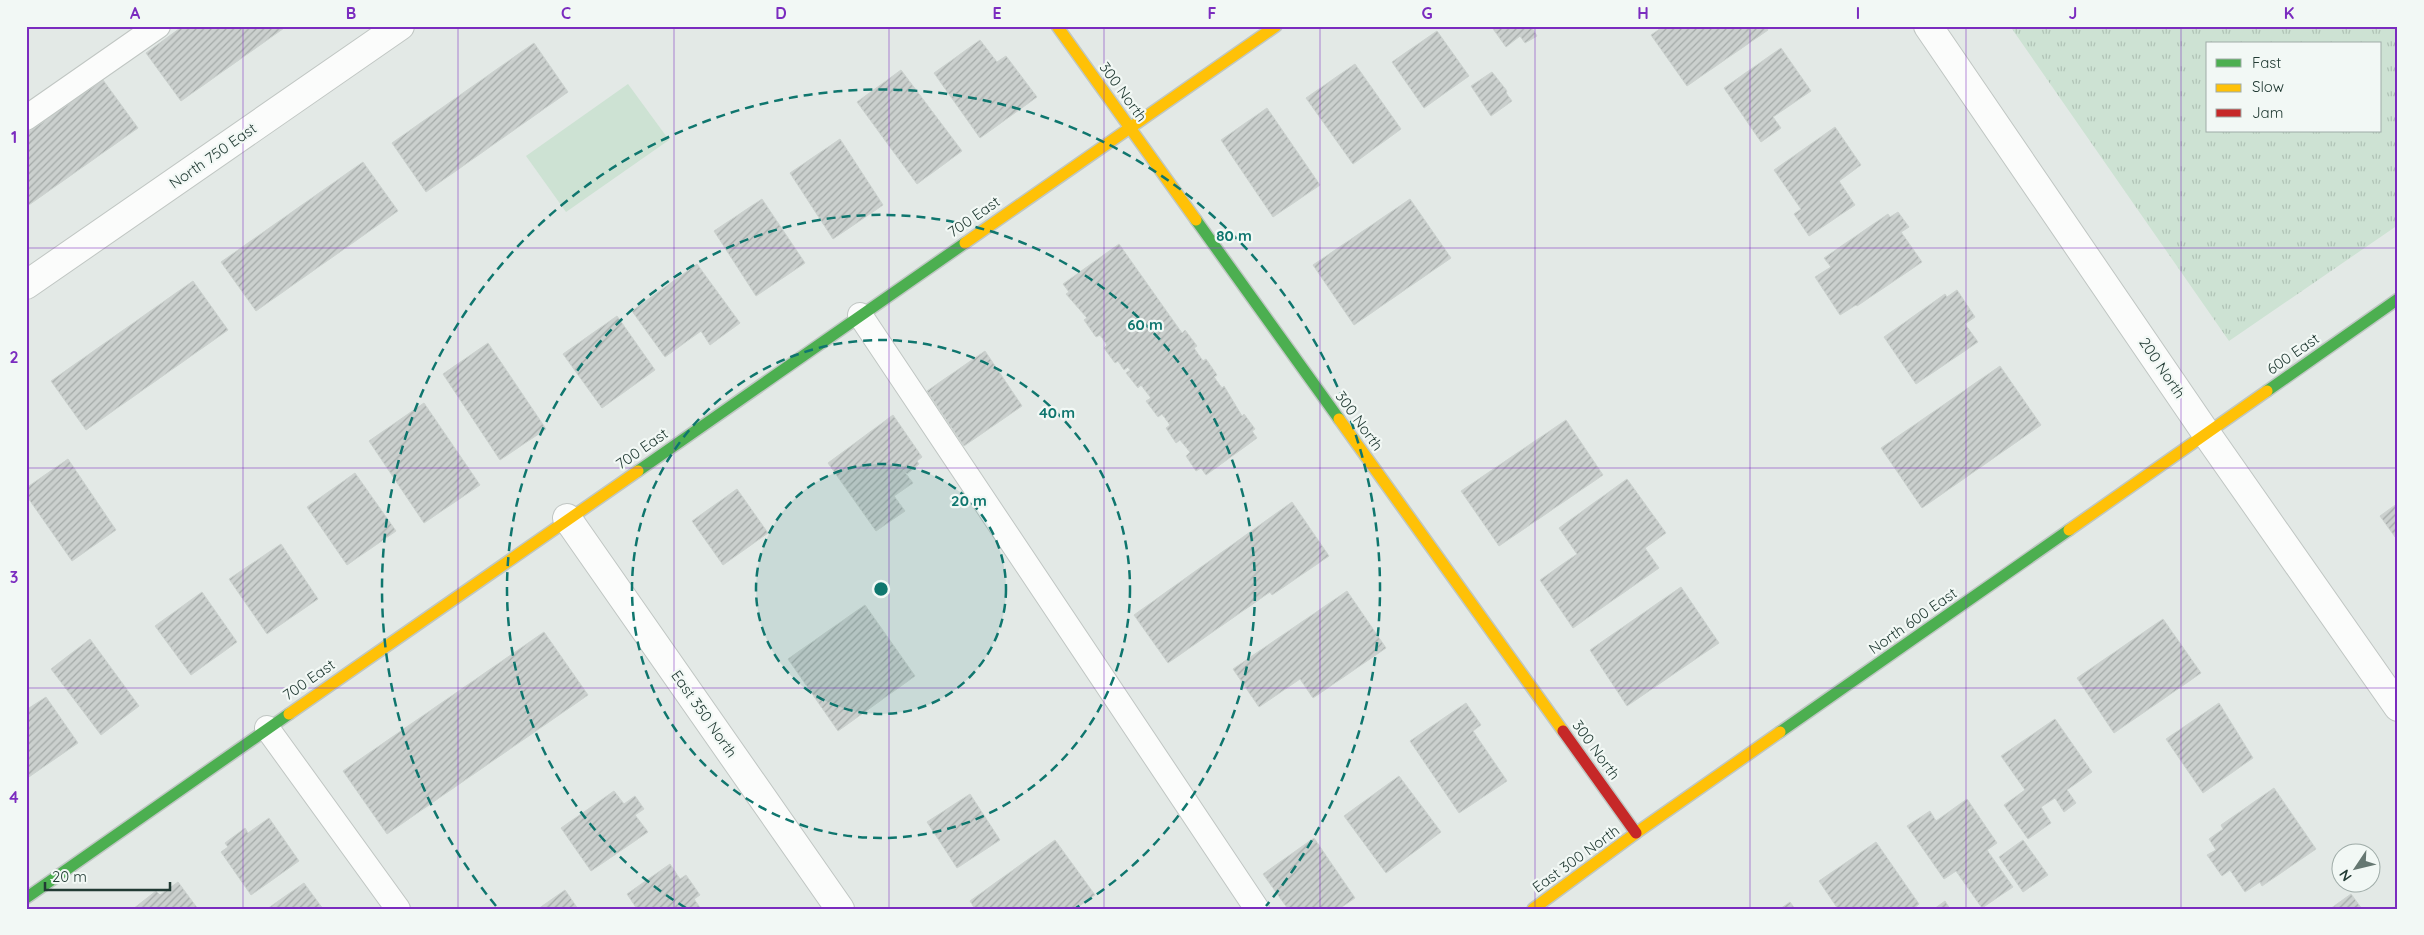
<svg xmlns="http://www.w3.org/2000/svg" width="2424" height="935" viewBox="0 0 2424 935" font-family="Quicksand,sans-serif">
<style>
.park{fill:url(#park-tufts);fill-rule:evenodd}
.pitch{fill:#cde2d3}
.building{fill:url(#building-hatch);stroke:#ccd2cf}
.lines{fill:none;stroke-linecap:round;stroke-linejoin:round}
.lane-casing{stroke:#c0c6c3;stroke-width:26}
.street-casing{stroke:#c0c6c3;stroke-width:30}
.fast-casing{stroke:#bfc7c3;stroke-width:14}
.slow-casing{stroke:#bfc7c3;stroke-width:14}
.jam-casing{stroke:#bfc7c3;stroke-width:14}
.lane{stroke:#fbfcfb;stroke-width:24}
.street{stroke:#fbfcfb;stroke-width:28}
.fast{stroke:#4caf50;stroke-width:11}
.slow{stroke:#ffc107;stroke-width:11}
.jam{stroke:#c62828;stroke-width:11}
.grid{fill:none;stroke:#7b2cbf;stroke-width:1;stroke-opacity:0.55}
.ring{fill:none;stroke:#0f766e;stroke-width:2.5;stroke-dasharray:9 6}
.labels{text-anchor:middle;stroke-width:4.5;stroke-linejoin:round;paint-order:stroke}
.street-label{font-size:15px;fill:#223b34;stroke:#f2f8f5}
.centre{fill:#0f766e;stroke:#f2f8f5;stroke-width:2.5}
.ring-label{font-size:15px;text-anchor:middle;font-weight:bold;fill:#0f766e;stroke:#f2f8f5;stroke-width:4.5;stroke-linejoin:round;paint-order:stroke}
.neatline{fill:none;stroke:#7b2cbf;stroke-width:2}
.grid-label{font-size:16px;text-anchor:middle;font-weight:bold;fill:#7b2cbf}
</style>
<defs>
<pattern id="park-tufts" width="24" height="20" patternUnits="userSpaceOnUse" patternTransform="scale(1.25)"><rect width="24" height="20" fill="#cde2d3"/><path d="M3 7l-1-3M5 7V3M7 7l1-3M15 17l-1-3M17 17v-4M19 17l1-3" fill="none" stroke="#b0c3b6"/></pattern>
<pattern id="building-hatch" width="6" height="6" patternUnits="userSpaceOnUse" patternTransform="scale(1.25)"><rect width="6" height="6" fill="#cbd0ce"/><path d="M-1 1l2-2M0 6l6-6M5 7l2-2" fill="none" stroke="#a4aaa8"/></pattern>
</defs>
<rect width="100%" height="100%" fill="#e3e9e6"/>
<path class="park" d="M2010 26H2398V225L2229 341ZM2208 44H2380V131H2208Z"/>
<path class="pitch" d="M628 84 669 140 566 212 526 156Z"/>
<path class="building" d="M183 26H287L181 101 146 53Z
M1491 26H1535L1532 28 1537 36 1525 43 1520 36 1506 47Z
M1664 26H1765L1768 30 1687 86 1651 35Z
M1437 31 1469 76 1424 108 1392 62Z
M980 40 997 62 1006 56 1037 97 980 138 934 73Z
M534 43 568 92 426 192 392 143Z
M1781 48 1811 91 1773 117 1781 128 1761 142 1724 88Z
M1355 64 1401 129 1353 164 1306 98Z
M901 70 962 151 917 184 857 102Z
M1492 72 1507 91 1506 93 1512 101 1491 116 1471 86Z
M103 80 138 128 26 207V134Z
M1267 108 1320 185 1273 217 1221 140Z
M1835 127 1861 165 1839 181 1855 205 1809 236 1794 214 1801 209 1774 170Z
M840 139 883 205 833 239 790 173Z
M363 162 398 211 256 311 221 262Z
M762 199 805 263 756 296 714 231Z
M1410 199 1451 258 1354 325 1313 265Z
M1898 212 1909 227 1901 232 1922 262 1857 306 1856 305 1840 315 1815 277 1831 267 1824 258 1888 214 1890 217Z
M1119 244 1182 333 1185 330 1197 346 1194 348 1203 361 1206 359 1217 375 1214 377 1222 388 1224 386 1242 416 1244 414 1255 429 1252 431 1257 438 1206 475 1201 468 1196 471 1186 456 1190 452 1180 440 1176 443 1166 428 1170 425 1162 414 1158 417 1146 401 1151 398 1141 385 1138 388 1126 373 1130 370 1128 367 1124 370 1118 361 1115 363 1104 348 1107 345 1100 335 1096 337 1084 320 1087 318 1066 294 1069 292 1063 284Z
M697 264 740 323 710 345 701 331 665 357 632 311Z
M193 281 228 330 86 430 51 381Z
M1957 290 1975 317 1965 324 1978 342 1916 384 1884 337 1945 294 1947 297Z
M617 316 655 370 602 408 563 354Z
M488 343 546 429 500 460 443 374Z
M985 351 1022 406 964 446 927 391Z
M2000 366 2041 425 1922 508 1881 448Z
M424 403 480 485 424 523 369 441Z
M893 415 922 457 917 461 919 464 907 474 903 470 913 483 894 496 905 511 876 531 828 463Z
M1566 420 1603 475 1499 546 1461 491Z
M68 459 116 530 72 561 26 495V488Z
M355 473 396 531 347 565 307 507Z
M1627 479 1666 533 1645 548 1659 568 1573 628 1540 580 1577 554 1559 528Z
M737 489 768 533 723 565 692 521Z
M1292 502 1329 556 1272 595 1270 592 1168 663 1134 615Z
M2398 503V541L2380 516Z
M281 544 318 599 267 634 229 579Z
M1681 587 1719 643 1627 706 1590 650Z
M1347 591 1386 648 1313 698 1300 679 1259 707 1233 669Z
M202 592 237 642 191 675 155 626Z
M865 605 915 676 838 731 788 659Z
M2163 619 2201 673 2114 733 2077 678Z
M544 632 588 695 387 834 343 771Z
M90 639 139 706 101 735 51 669Z
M46 697 78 743 26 779V710Z
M1466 703 1481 725 1473 731 1507 781 1459 813 1410 741Z
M2219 703 2253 758 2203 793 2166 739Z
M2055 719 2092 772 2067 790 2076 803 2064 812 2055 798 2041 807 2051 823 2028 839 2004 805 2025 790 2001 756Z
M1399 776 1441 832 1386 873 1344 816Z
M2274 788 2316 849 2262 886 2260 882 2245 892 2230 870 2222 876 2207 855 2216 850 2209 839 2223 829 2221 825Z
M614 791 624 804 635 796 644 809 635 815 648 832 591 871 561 828Z
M970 794 1000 840 957 868 927 822Z
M1967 799 1997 843 1987 850 2013 887 1982 908 1956 871 1944 879 1907 826 1930 811 1936 821Z
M269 818 299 861 251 895 221 852 228 847 225 843 245 828 248 833Z
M1314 838 1355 898 1339 909H1288L1263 874Z
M1055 840 1095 895 1075 909H975L970 901Z
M2023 840 2048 875 2023 892 1999 857Z
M1876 842 1919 904 1913 909H1838L1819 881Z
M670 864 680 879 686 875 700 895 694 899 701 909H637L627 894Z
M178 882 198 909H133L156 891 160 895Z
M304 883 323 909H267Z
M565 890 578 909H538Z
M2351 894 2362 909H2330Z
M1945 901 1950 909H1934Z
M1790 902 1795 909H1780Z"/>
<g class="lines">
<defs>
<path id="lane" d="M26 118 158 26
M860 315 1257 909
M267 728 398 909"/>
<path id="street" d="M1928 26 2206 433 2398 707
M26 285 400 26
M567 518 840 909"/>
<path id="fast" d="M1196 220 1339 419
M2267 391 2398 299
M638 471 965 243
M1780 732 2069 530
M26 898 289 714"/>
<path id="slow" d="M1057 26 1196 220
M965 243 1276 26
M1339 419 1563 731
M2069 530 2267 391
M289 714 638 471
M1533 909 1636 833 1780 732"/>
<path id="jam" d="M1563 731 1636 833"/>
</defs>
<use href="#lane" class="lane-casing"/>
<use href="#street" class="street-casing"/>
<use href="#fast" class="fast-casing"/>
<use href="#slow" class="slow-casing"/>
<use href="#jam" class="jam-casing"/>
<use href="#lane" class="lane"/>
<use href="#street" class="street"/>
<use href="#fast" class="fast"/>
<use href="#slow" class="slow"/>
<use href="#jam" class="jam"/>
</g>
<path class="grid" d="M243 26V909M458 26V909M674 26V909M889 26V909M1104 26V909M1320 26V909M1535 26V909M1750 26V909M1966 26V909M2181 26V909M26 248H2398M26 468H2398M26 688H2398"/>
<circle cx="881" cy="589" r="125" fill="#0f766e" fill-opacity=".12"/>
<g class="ring">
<circle cx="881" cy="589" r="125"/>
<circle cx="881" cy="589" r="249"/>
<path d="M686 908A374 374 0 1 1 1076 908"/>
<path d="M496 906A499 499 0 1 1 1266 906"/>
</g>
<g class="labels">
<g class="street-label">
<text transform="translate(1123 92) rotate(54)" y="5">300 North</text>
<text transform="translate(213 156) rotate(-35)" y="5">North 750 East</text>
<text transform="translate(974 217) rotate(-35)" y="5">700 East</text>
<text transform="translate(2293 354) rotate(-35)" y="5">600 East</text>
<text transform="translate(2162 368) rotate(56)" y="5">200 North</text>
<text transform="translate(1359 421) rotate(54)" y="5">300 North</text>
<text transform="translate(642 449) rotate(-35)" y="5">700 East</text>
<text transform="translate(1913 621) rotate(-35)" y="5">North 600 East</text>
<text transform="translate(309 680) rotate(-35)" y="5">700 East</text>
<text transform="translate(704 714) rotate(55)" y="5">East 350 North</text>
<text transform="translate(1596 750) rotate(54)" y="5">300 North</text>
<text transform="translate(1576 859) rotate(-36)" y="5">East 300 North</text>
</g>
</g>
<circle cx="881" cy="589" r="8" class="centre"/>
<g class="ring-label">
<text x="1234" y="241">80 m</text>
<text x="1145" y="330">60 m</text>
<text x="1057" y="418">40 m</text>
<text x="969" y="506">20 m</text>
</g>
<rect width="2424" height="935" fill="none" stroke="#f2f8f5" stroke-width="55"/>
<rect x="2206" y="42" width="175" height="90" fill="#f2f8f5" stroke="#9faca8"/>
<rect x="2216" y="59" width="25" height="8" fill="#4caf50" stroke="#9faca8"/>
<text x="2252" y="68" font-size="15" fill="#223b34">Fast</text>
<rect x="2216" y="84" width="25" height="8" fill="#ffc107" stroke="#9faca8"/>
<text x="2252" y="92" font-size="15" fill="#223b34">Slow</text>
<rect x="2216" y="109" width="25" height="8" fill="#c62828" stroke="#9faca8"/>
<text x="2252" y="118" font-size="15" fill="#223b34">Jam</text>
<g transform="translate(2356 868) rotate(235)"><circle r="24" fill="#f2f8f5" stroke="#9faca8"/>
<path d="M0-4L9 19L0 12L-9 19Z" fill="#667872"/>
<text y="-8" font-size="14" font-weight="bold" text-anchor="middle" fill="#223b34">N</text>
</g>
<path d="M45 882v8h125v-8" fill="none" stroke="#223b34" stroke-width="2.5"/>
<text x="52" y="882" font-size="15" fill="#223b34" stroke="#f2f8f5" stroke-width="4" paint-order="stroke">20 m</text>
<rect x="28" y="28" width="2368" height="880" class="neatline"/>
<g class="grid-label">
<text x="135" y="19">A</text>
<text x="351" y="19">B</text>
<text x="566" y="19">C</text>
<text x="781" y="19">D</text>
<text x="997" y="19">E</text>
<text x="1212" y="19">F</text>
<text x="1427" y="19">G</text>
<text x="1643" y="19">H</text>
<text x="1858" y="19">I</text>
<text x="2073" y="19">J</text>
<text x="2289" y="19">K</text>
<text x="14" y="143">1</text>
<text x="14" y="363">2</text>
<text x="14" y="583">3</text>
<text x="14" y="803">4</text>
</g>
</svg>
